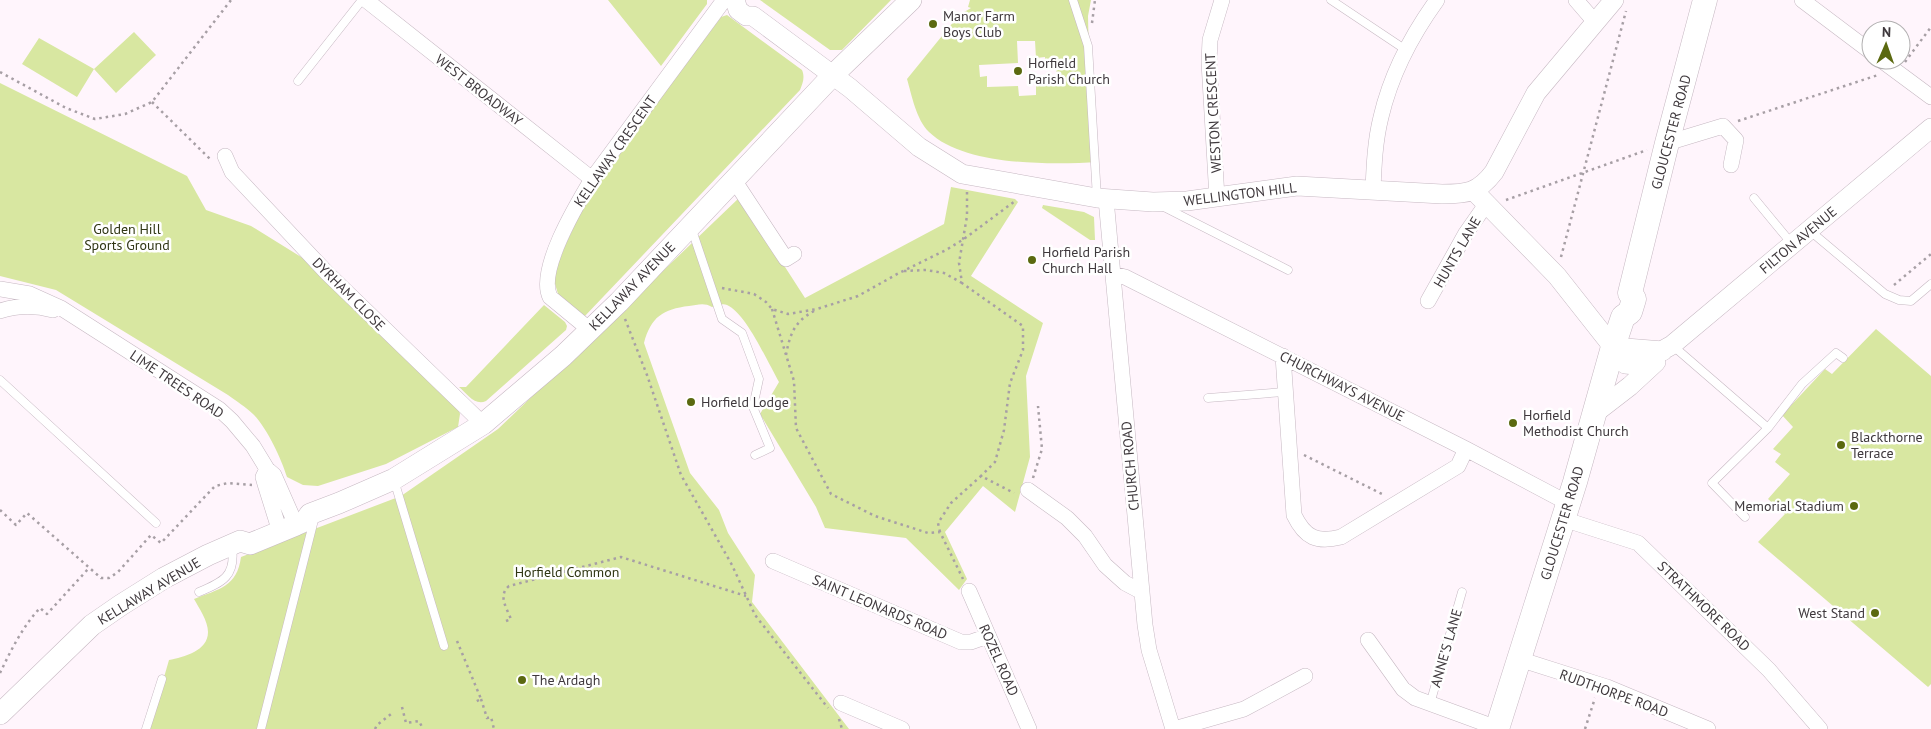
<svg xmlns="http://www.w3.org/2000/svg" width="1931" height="729" viewBox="0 0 1931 729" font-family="'PT Sans',sans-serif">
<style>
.green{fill:#d8e7a1;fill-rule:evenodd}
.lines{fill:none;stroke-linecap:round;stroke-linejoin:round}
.service-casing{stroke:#c6b8c2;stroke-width:9}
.minor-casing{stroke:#c6b8c2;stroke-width:16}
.tertiary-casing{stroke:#c6b8c2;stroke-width:20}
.secondary-casing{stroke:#c6b8c2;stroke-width:22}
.primary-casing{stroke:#c6b8c2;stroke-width:25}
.path{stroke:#a79fa5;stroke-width:2.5;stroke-dasharray:2.5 4;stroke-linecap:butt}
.service{stroke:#fff;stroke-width:8}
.minor{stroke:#fff;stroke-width:15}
.tertiary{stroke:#fff;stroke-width:19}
.secondary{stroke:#fff;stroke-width:21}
.primary{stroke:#fff;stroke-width:24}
.poi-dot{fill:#5b6910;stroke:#fff;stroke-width:2}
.labels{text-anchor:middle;stroke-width:5;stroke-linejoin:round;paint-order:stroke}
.poi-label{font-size:14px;fill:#3f393d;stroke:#fff;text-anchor:start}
.street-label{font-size:14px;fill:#3f393d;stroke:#fff}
.park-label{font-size:14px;fill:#303614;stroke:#fff}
</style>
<rect width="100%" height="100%" fill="#fff5fc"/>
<path class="green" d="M608 0H707V4L661 66Z
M760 0H891L842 50H830Z
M970 0H1091L1088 16 1090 102 1098 162C1051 165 964 166 929 132 916 119 912 96 907 79L959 15 971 8 968 7ZM1017 41H1035L1036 58 1045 57V61H1056L1057 81 1036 82V95L1019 96 1018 86 987 87V76L980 77 979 65 1018 63Z
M727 15 802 70C805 77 803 83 800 90L584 317 558 294 553 277 565 246 588 196 721 17Z
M134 32 156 55 116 93 94 69 77 97 22 64 39 38 94 69Z
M0 83 187 176 206 210 251 226 327 273 458 407 460 414 458 427 386 464 318 486 303 485 287 477C281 458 267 428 253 414 246 407 236 401 228 395L56 290 0 276Z
M951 187 1015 199 1018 202 971 276 1043 323 1026 376 1030 457 1015 512 983 486 945 532 967 579 959 590 906 538 825 528 816 507 760 414 779 382C768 363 746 313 727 305 722 303 717 306 712 307 704 302 697 305 689 306 663 309 651 317 644 343L690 473 719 510 728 533 755 575 752 602 849 729H149L169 660C184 657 208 651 208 632 208 621 199 608 194 599 219 589 237 587 241 557L401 496 498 429 740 197 805 298 944 224Z
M1043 205 1084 212 1094 217 1095 240H1090L1042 208Z
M544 305 565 322 567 326 566 330 486 401C475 406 467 394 459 387H466Z
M1876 329 1931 376V684L1928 687 1758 542 1785 514 1768 499 1790 474 1775 462 1781 454 1773 449 1793 427 1782 415 1825 369 1832 374Z"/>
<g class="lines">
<defs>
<path id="service" d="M1073 0 1088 46 1097 198
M1331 0 1406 50
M298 81 362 0
M1754 198 1792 244
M1162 206 1288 270
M691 227 722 319 742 333 759 379 753 407 770 448 755 455
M1809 230 1885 294 1899 300 1911 301 1931 284
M1672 345 1768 428 1712 483 1745 517
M0 380 156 523
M1208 398 1284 392
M1768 428 1802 384 1836 353 1843 358
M394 480 444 646
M199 592C223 582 236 576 232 547
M1430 704 1462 592
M146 729 162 679
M261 729 314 520"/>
<path id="minor" d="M366 0 592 179
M1576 0 1595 22
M1802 0 1871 52
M1881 60 1931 97
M1667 143 1723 126 1736 140 1731 165
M225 156 232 172 327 273 483 424
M734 180 786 259 794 254
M1373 190C1374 165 1375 141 1381 117 1391 74 1411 36 1437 0
M1217 198 1209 62 1210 40 1222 0
M1106 199 1145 625 1149 650 1173 729
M1113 274 1125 277 1466 449 1568 503
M0 289 30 294 61 308 219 409 232 421 253 446 267 469 274 475 296 525
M1428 301 1466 233 1487 203
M0 311C18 305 35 305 53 310
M590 330 550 297C537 270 577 204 592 179L724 0
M1283 356 1294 515C1305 538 1317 543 1341 537L1458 466 1466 449
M267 469 263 477 265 484 280 532
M1028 490 1067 518 1085 536 1105 565 1125 583 1142 592
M1563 519 1638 543 1769 670 1820 729
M773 561 961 642H971L988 636
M969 591 1029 729
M1368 640 1403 689 1415 698 1497 728
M1519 659 1607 687 1708 729
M841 703 902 729
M1174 729 1244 709 1305 676"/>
<path id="tertiary" d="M732 0 736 3 738 10 746 16H753L850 88 919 147 962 174 1097 198 1153 202 1187 201 1297 186 1442 194C1467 194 1478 193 1494 172L1536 93 1614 0
M1474 191 1557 276 1613 347 1619 358 1625 364 1636 365 1672 345 1931 128
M1613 347 1663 351
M1595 413 1630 386 1656 362"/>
<path id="secondary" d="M0 714 92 625 121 605 164 578 208 555 240 541 250 544 296 525 305 521 310 514 339 503 394 479 483 424 563 356 619 302 833 75 911 0"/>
<path id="primary" d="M1497 729 1575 482 1613 347 1623 317 1630 312 1634 299 1630 293 1667 143 1705 0"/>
</defs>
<use href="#service" class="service-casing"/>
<use href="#minor" class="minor-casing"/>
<use href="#tertiary" class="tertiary-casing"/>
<use href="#secondary" class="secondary-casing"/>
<use href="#primary" class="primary-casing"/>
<path class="path" d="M1092 23 1095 0
M1905 62 1931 27
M0 72 66 108 95 119 125 114 152 102 231 0
M152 102 210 159
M1738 121 1878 75
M967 192V216L959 263 962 283 1023 326V350L1010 383 1004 430 995 462 981 476
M1506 200 1647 150
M1561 257 1626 11
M904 271 926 270 944 273 962 283
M1894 285 1931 254
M722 288 754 294 766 302 772 309 788 314 817 309 858 296 899 273 946 250 964 239 1015 201
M772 309 794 381 796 428 831 494 875 516 928 533 940 532 963 579
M625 319 647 375 681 475 732 565 755 615 828 708
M786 355C790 334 794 322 814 311
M1304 455 1384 495
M1033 478 1042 449 1038 406
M0 510 16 525 27 513 101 578H109L118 572 151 535 161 543 215 486 228 483 252 485
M940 532 938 523 951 503 981 476 1014 493
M506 621 511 619C506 607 498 595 509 586L621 557 746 596
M457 641 481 699 475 702
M0 673C11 650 23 626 40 608L47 614 89 568
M481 699 487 718 491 717 494 729
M402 707 406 723 419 721 423 729
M839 719 842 729
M375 729 377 725 391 714
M1585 729 1595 698"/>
<use href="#service" class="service"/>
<use href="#minor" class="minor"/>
<use href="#tertiary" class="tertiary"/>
<use href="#secondary" class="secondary"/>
<use href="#primary" class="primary"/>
</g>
<g class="poi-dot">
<circle cx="933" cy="24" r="5"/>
<circle cx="1018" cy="71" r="5"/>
<circle cx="1032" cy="260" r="5"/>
<circle cx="691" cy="402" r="5"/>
<circle cx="1513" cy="423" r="5"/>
<circle cx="1841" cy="445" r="5"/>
<circle cx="1854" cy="506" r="5"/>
<circle cx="1875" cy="613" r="5"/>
<circle cx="522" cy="680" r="5"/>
</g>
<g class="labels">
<g class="poi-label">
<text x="943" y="21">Manor Farm<tspan x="943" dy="16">Boys Club</tspan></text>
<text x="1028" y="68">Horfield<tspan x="1028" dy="16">Parish Church</tspan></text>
<text x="1042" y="257">Horfield Parish<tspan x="1042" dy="16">Church Hall</tspan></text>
<text x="701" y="407">Horfield Lodge</text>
<text x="1523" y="420">Horfield<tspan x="1523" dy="16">Methodist Church</tspan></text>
<text x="1851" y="442">Blackthorne<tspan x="1851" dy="16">Terrace</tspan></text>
<text x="1844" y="511" text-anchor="end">Memorial Stadium</text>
<text x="1865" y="618" text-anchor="end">West Stand</text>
<text x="532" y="685">The Ardagh</text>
</g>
<g class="street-label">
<text transform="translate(479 90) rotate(38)" y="5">WEST BROADWAY</text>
<text transform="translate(1213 113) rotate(-93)" y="5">WESTON CRESCENT</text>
<text transform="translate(1671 132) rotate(-75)" y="5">GLOUCESTER ROAD</text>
<text transform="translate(615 151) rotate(-55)" y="5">KELLAWAY CRESCENT</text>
<text transform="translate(1240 194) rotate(-7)" y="5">WELLINGTON HILL</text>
<text transform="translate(1798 240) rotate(-40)" y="5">FILTON AVENUE</text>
<text transform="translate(1457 252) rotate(-60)" y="5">HUNTS LANE</text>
<text transform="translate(632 286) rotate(-46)" y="5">KELLAWAY AVENUE</text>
<text transform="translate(349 294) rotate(45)" y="5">DYRHAM CLOSE</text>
<text transform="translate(177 384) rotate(34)" y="5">LIME TREES ROAD</text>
<text transform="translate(1342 386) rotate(27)" y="5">CHURCHWAYS AVENUE</text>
<text transform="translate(1130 466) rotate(-95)" y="5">CHURCH ROAD</text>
<text transform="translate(1562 523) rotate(-73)" y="5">GLOUCESTER ROAD</text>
<text transform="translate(149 591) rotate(-31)" y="5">KELLAWAY AVENUE</text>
<text transform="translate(1704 606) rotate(44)" y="5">STRATHMORE ROAD</text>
<text transform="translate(880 607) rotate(23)" y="5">SAINT LEONARDS ROAD</text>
<text transform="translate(1446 648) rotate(-74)" y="5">ANNE’S LANE</text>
<text transform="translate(999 660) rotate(66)" y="5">ROZEL ROAD</text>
<text transform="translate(1614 693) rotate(20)" y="5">RUDTHORPE ROAD</text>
</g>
<g class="park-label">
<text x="127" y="234">Golden Hill<tspan x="127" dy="16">Sports Ground</tspan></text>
<text x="567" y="577">Horfield Common</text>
</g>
</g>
<g transform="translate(1886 45) rotate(2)"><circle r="24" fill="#ffffff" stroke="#b2b0b1"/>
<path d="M0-4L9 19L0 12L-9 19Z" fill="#5b6910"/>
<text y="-8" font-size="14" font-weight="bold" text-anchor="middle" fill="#3f393d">N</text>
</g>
</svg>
